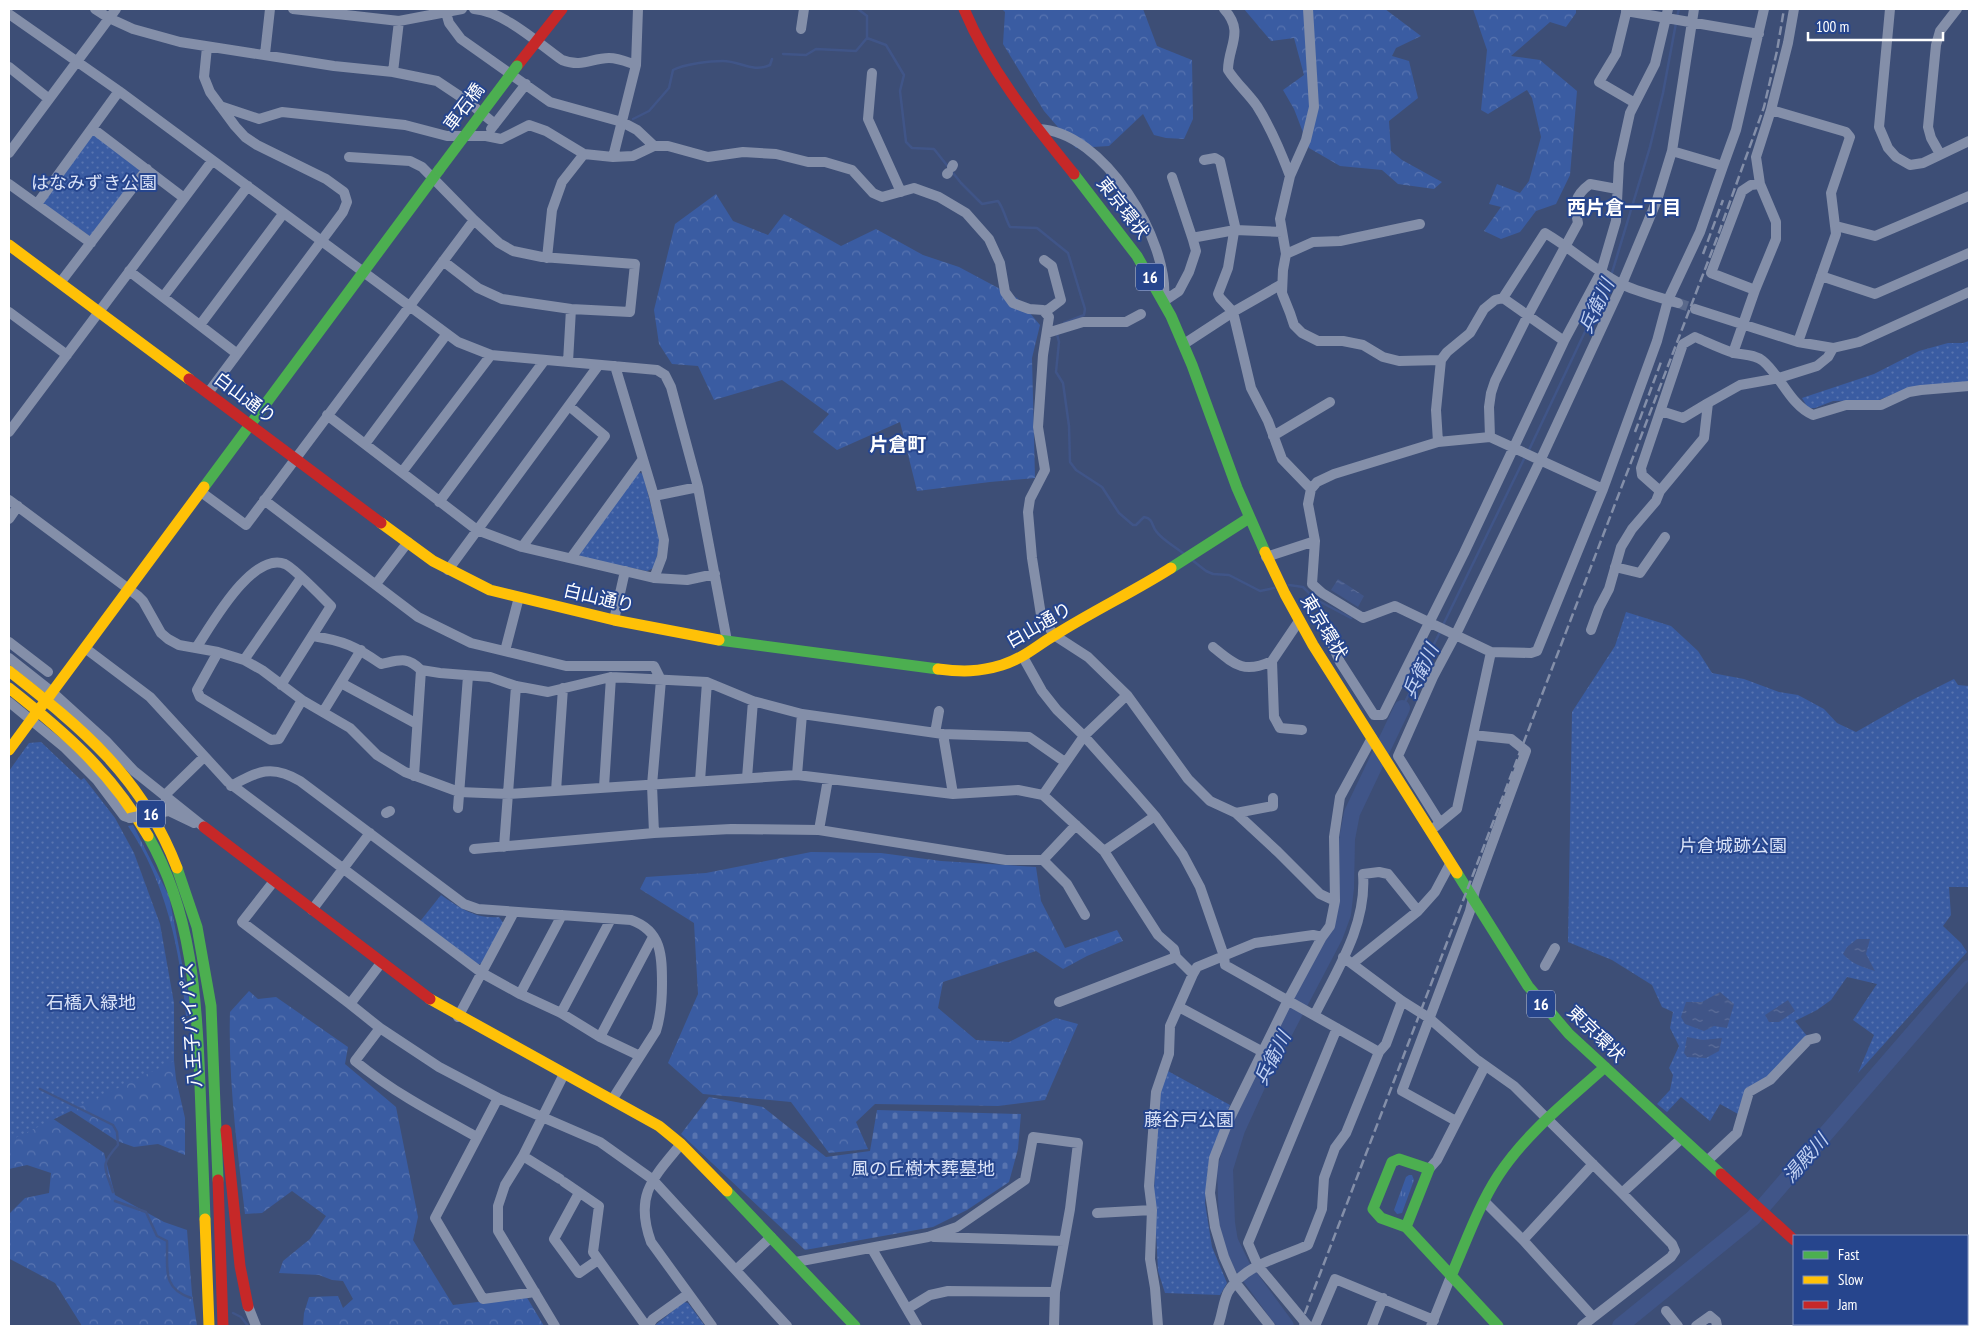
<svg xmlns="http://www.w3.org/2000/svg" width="1978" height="1335" viewBox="0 0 1978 1335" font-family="'PT Sans Narrow','Noto Sans JP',sans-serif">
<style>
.grass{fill:url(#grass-tufts)}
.forest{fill:url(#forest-crowns)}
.cemetery{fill:url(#cemetery-stones)}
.park{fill:url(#park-dots)}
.water{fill:url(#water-ripples)}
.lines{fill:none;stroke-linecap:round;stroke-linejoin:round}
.stream{stroke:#405588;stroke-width:2.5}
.river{stroke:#405588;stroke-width:16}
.street-tunnel{stroke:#5a698b;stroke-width:10;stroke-dasharray:10 5;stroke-linecap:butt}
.street{stroke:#848fa9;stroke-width:10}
.fast{stroke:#4caf50;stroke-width:11}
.slow{stroke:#ffc107;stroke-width:11}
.jam{stroke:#c62828;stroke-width:11}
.rail{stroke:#848fa9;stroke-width:2.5;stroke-dasharray:9 4;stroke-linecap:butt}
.street-bridge{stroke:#848fa9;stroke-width:10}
.fast-bridge{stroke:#4caf50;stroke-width:11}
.slow-bridge{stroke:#ffc107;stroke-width:11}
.labels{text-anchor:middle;stroke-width:4;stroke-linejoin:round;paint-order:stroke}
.shield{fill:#26458d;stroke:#bec7dd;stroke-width:1}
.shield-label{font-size:16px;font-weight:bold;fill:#fff}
.street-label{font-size:18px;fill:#fff;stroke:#26458d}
.park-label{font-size:18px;fill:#dae3f8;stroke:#26458d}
.neighbourhood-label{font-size:19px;font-weight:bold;fill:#fff;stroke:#26458d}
.water-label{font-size:19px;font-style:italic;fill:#c1d1f2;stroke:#26458d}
</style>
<defs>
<pattern id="grass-tufts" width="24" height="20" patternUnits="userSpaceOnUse" patternTransform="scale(1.25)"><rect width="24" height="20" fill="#3a5ca2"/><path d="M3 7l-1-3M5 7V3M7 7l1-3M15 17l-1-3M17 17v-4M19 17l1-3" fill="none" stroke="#5874b0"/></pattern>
<pattern id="forest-crowns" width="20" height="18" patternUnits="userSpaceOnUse" patternTransform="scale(1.25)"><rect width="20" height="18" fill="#3a5ca2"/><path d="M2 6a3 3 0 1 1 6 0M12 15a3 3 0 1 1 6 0" fill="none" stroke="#5874b0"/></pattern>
<pattern id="cemetery-stones" width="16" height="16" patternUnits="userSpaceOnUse" patternTransform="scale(1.25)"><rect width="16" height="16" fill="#3a5ca2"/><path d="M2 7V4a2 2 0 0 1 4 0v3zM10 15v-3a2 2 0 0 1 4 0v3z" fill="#5874b0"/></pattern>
<pattern id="park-dots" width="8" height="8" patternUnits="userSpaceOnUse" patternTransform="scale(1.25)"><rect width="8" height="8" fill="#3a5ca2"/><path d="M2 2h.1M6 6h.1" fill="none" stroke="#5874b0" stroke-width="1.8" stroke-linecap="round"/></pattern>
<pattern id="water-ripples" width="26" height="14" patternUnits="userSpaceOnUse" patternTransform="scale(1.25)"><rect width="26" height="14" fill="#405588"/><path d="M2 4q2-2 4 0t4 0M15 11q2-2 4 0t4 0" fill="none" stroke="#5d6e9a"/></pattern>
</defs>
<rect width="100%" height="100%" fill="#3d4e76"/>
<path class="grass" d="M133 825 169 896 192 1015 186 1016C180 949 166 882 128 826Z
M1409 1175H1412L1414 1180 1402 1213 1397 1214 1394 1210 1406 1177Z"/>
<path class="forest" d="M1002 9H1143L1157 46 1192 60 1193 119 1184 139 1166 138 1154 135 1143 114 1109 146 1076 148 1044 111 1003 44 1005 12Z
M1244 9H1385L1421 36 1396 48 1392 56 1409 61 1418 98 1389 121 1391 151 1402 160 1442 182 1434 189 1398 184 1382 170 1340 166 1309 148 1294 109 1283 90 1304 75 1294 38 1271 41Z
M1473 9H1576V13L1566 27 1550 22 1511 56 1540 60 1577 91 1570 175 1556 204 1536 211 1520 232 1501 239 1484 231 1501 207 1489 204 1497 184 1520 193 1529 181 1541 137 1532 98 1527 90 1488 114 1481 110 1487 50Z
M716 194 733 221 768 235 784 214 841 246 876 229 923 255 959 267 1017 298 1040 325 1032 358 1035 478 990 482 917 491 900 422 837 450 813 432 829 414 782 380 714 400 698 366 672 364 659 344 654 310 675 224Z
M9 839 165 975 176 1079 185 1118V1155L158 1144 134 1147 117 1141 56 1101 43 1112 104 1153 115 1195 164 1222 187 1230 192 1294 197 1326H82L55 1283 10 1259V1213L25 1198 49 1193 51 1173 27 1165 9 1169Z
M811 852 881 853 941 861 1036 867 1041 901 1065 948 1117 930 1123 941 1087 956 1063 969 1036 951 943 982 938 1008 976 1040 1009 1042 1056 1018 1078 1024 1045 1100 998 1106 875 1104 856 1122 868 1149 829 1153 791 1102 703 1094 668 1063 698 994 694 923 640 889 646 877 706 873Z
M249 991 258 999 276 997 348 1047 345 1064 396 1107 418 1217 413 1240 453 1305 526 1296 544 1326H303L304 1313 309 1297 338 1296 343 1308 353 1299 343 1281 332 1280 319 1275 279 1273 283 1261 310 1239 326 1216 292 1191 262 1213 245 1214C237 1147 228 1079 230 1012Z"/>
<path class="cemetery" d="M709 1097 763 1107 826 1157 870 1151 877 1110 1021 1114 1018 1149 1009 1182 967 1210 933 1227 805 1250 681 1134Z"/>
<path class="park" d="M93 133 141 170 91 237 42 203Z
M1969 341V382L1906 389 1879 400 1833 401 1815 408H1808L1802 398 1874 374 1919 351 1948 343H1963Z
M638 472 643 474 660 543 654 568 647 571 581 558 579 553Z
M1626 612 1671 626 1698 651 1712 673 1744 679 1779 692 1798 695 1824 709 1837 723 1856 732 1912 700 1954 679 1958 685 1969 686V887H1949L1951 915 1943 926 1961 943 1967 952 1858 1073 1874 1035 1853 1020 1877 984 1847 977 1831 1000 1817 1010 1795 1021 1807 1036 1768 1079 1749 1088 1738 1114 1720 1104 1710 1121 1681 1097 1667 1112 1657 1104 1670 1090 1673 1075 1669 1068 1679 1046 1670 1028 1673 1012 1662 1007 1652 985 1612 960 1568 942 1572 712 1615 646Z
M41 742 81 780 84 778 115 818 134 853 160 924 174 1003V1061L9 1141V771L29 743Z
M441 895C460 908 475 919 499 917L504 924 482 963 475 966 418 924Z
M1166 1070 1230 1105 1208 1167 1205 1203 1212 1247 1227 1283 1220 1295 1165 1293 1158 1271 1154 1192 1159 1088Z
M684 1302 688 1303 705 1326H654Z"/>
<path class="water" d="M1338 579 1364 596 1358 607 1331 590Z
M1857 939H1870L1866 954 1875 971C1862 967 1852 964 1843 954L1847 947Z
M1720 992 1734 1004 1727 1028 1714 1026 1704 1031 1685 1024 1681 1017 1686 1002H1702Z
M1788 1000 1795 1011 1779 1022H1769L1765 1015Z
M1687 1037 1703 1040 1722 1038 1719 1051 1706 1058 1687 1057 1684 1053Z"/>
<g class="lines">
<path class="stream" d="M858 9 867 16V38L886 45 904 75 900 91 906 142 912 148 934 149 961 183 982 204 998 201C1004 209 1005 218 1010 227L1037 228 1068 253 1085 309 1084 315 1064 323
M1677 17 1679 9
M783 54 806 55 816 49 856 51 867 38
M633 119 649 111 669 88 673 70C684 64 710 61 723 61 740 61 753 73 770 65L772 59
M1611 276 1650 147 1663 93 1676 23
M1057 334 1059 342 1056 372 1063 383 1069 426 1070 462 1076 470 1102 487 1119 513 1133 525H1136L1144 517C1154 519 1151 525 1156 531 1162 540 1176 547 1184 554
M1528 452 1609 281
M1192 560 1206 571 1213 574 1229 575 1260 591 1274 588
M1289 585 1303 587 1315 599 1351 618
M1443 625 1525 457
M1402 708 1441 630
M40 1089 113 1125 117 1132 118 1145C99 1166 105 1167 113 1192
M115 1201 146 1212 157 1236 167 1241C168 1268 161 1288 191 1298
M233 1313 241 1317 248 1326"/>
<path class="river" d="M1286 1326 1242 1266 1230 1241 1227 1223 1225 1169 1237 1130 1263 1073 1335 936 1343 914 1346 888 1347 839 1352 813 1402 708
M1620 1326 1753 1218 1969 968"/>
<path class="street-tunnel" d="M1678 303 1695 309"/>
<path class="street" d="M95 9 109 18 133 29 180 42 334 66 393 72 437 81 467 101 495 124
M293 9 399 21 462 9
M445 9 449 23 461 39 550 102 622 122 637 130 654 146H668L708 157 743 152 776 154 808 162H825L852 170 873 193 882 197 914 188 939 197 966 213 989 239 1000 263 1005 292 1013 303 1029 309 1043 310 1049 317 1043 355 1038 427 1045 470 1030 499 1028 512 1032 558 1041 615 1054 635 1088 657 1127 695 1188 779 1210 801 1236 813 1278 852 1320 894 1335 901
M474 9C503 11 538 43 562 60 583 68 591 58 609 58 619 58 627 62 636 65
M1224 9C1245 32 1228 46 1228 70 1236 83 1248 93 1257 106 1271 128 1281 152 1290 176
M1308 9 1314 107 1306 140 1290 176 1280 219 1286 254 1283 270 1282 293 1290 313 1294 325 1302 333 1318 341H1343L1363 345 1383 357 1399 361 1441 360
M1627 9 1616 54 1599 82 1635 103
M1890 9 1879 127 1888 148 1896 157 1910 165 1923 163 1969 141
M1626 11 1759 34
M9 14 119 91 458 342 491 355 657 370 665 375 671 387 698 487 727 641
M801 29 804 9
M207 47 204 77 210 92 235 126 245 137 257 145 326 179 344 192 347 202 343 212 208 393
M265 54 270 9
M9 67 49 99
M393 72 399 21
M872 73 868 119 901 192
M220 106 259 119 282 112 405 125 447 136H486L501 139 529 125 546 131 584 154 613 157 633 156 654 146
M1771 110 1846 132 1850 137 1831 193 1836 234 1798 342
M92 128 184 198
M491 129 526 84
M1038 129C1103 130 1170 241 1164 300
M1672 151 1723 166
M9 153 116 9
M1940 154 1931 138 1928 127 1936 45 1940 31 1957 9
M349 157 410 161 422 167 474 220 499 243 513 251 542 257 635 264 630 312 571 309 502 299 478 288 443 261
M613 157 636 65 638 9
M1204 160 1215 158 1220 161 1235 226 1228 268 1218 294 1220 298 1233 312 1251 388 1268 421 1282 459 1311 489
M952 167 953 165
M947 174 948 173
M1172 177 1193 240
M9 184 91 243
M37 204 119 91
M1836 226 1875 236 1969 196
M1286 254 1313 242 1340 241 1420 224
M547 258 552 210 562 182 584 154
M1044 260 1052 266 1061 300 1045 312
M129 271 236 353
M1821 276 1875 294 1969 253
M60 283 147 169
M1755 290 1711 273 1742 191 1751 185 1760 184
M163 297 248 186
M1503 298 1545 233C1571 248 1593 269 1619 283 1637 292 1659 297 1678 303
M1164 301 1179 291 1189 272 1196 251 1193 240 1197 237 1235 230 1282 232
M1695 309 1798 342 1833 348 1859 342 1969 292
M9 312 67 355
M200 325 283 214
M1047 333 1083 322H1126L1141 314
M1184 344 1233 312 1282 284
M1733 353 1755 290 1776 239V222L1760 184 1756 157 1771 110 1788 43 1794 9
M568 362 571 309
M615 366 654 496 664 540 662 557 654 578
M1661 411 1683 418 1708 403
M327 415 477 530 522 547 654 578 687 580 715 574
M9 432 212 161
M1273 436 1330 402
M1490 437 1489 407 1491 393 1495 381 1527 317 1578 223C1574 204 1574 196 1590 184L1617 189
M1438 442 1436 410 1441 360 1447 352 1470 333 1484 309 1495 300 1503 298 1564 341
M365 444 446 335
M402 472 491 355
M1660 491 1642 475 1641 468 1683 344 1695 337C1707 342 1721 349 1734 353 1744 355 1755 354 1763 361 1781 376 1790 405 1813 415L1846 405H1881L1909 392 1921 390 1969 386
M201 492 246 525 474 220
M654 496 698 487
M9 500 138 596 143 601 161 633 168 639 179 645 218 652 244 660 262 670 302 700 350 728 377 755 405 772 459 792 509 794 797 775 953 794 1018 790 1043 795 1104 851 1158 935 1174 949 1176 957 1193 974 1197 967 1255 943 1313 935 1322 937
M264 500 418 617 471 643 566 666H654L661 680 652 785 654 833
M439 502 544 361
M9 519 18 506
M1315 541 1312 584 1322 593 1363 618 1395 606 1491 652 1531 653 1537 651 1603 489 1657 341 1668 300 1700 232 1723 166 1736 130 1764 9
M522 547 605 436 569 406
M1266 557 1315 541 1308 504 1311 489 1317 482 1334 474 1438 442 1490 437 1603 489
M571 558 643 459
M1615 567 1640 573 1665 537
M448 570 598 366
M376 584 408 542
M614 620 625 571
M1299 621 1272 661 1274 717 1280 728 1302 730
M1591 630 1599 608 1609 589 1621 547 1632 529 1656 501 1660 491 1704 438 1708 403 1740 385 1779 378 1817 366 1828 357 1833 348
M313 636C344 641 355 646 381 664 400 660 407 656 421 670L414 776
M9 642 48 672
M1331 642 1340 662 1374 715H1383L1464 553 1564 341 1601 272 1616 221 1619 163 1630 113 1655 64 1668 9
M1213 647C1235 665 1244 674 1272 661
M85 648 150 697 228 782 482 973 520 994 561 1013 600 1037 640 1056
M196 648C211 626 252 551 285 564 294 568 322 597 331 606L281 685
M505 651 519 597
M218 652 197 690 200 697 271 740 279 739 302 700
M1023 657 1042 691 1057 710 1084 736 1135 793 1155 816 1183 855 1200 887 1224 956 1225 965 1379 1052 1386 1044 1402 1001
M9 658 52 692 106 741 134 771 204 827
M244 660 301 578
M421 670 440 673 490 677 516 686 548 692 611 677 707 682 753 701 802 714 943 734 953 794
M341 683 417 724
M9 702 65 748 97 780 124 816 130 818
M323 712 361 650
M935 733 939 711
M943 734 1029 737 1065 762
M797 775 802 714
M747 778 753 701
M700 781 707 682
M231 786C258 771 272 764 300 781L464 904 478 909 631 920C662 931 662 956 662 984 662 1001 661 1015 656 1031L612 1100
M604 787 611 677
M556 791 563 688
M1043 795 1084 736 1127 695
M458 808 468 676
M169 811 165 795 204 757
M163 812 169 811 194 823
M386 813 390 811
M1236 813 1273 806V798
M1440 823 1398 756 1433 677 1456 634 1540 461 1622 284 1657 200 1672 151 1694 9
M1435 827 1457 809 1491 652
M819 830 828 779
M504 847 516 686
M474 849 654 833 731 829 819 830 1006 860H1043L1076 825
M1104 851 1155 816
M1043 860 1067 884 1085 915
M274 881 242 922 350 1004
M312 910 370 833
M1343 957 1402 1001 1429 1018 1476 1059 1514 1086 1622 1193
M381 963 350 1004 380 1028 439 1067 498 1098 600 1142 652 1179 787 1326
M1353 963 1418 911 1435 892 1450 864
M1545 966 1555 948
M520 994 562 915
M1059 1002 1176 957
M1179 1007 1263 1052
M561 1013 611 919
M1315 1014C1337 970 1367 925 1363 874L1379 872 1388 874 1418 911
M458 1017 514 912
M380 1028 355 1061C393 1092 433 1113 477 1137
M600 1037 653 937
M498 1098 435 1218 483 1299 535 1292
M1456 1121 1402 1091 1470 911 1475 890 1526 751 1511 739 1473 735
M681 1144C653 1178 634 1195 651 1242L712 1326
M523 1156 560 1179
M1707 1161 1737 1133 1749 1092 1770 1080 1808 1040 1816 1038
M1429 1169 1437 1160 1485 1066
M564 1182 599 1206 593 1252 646 1326
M579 1193 554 1239 579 1273 598 1260
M1484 1201 1523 1240 1593 1317
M1097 1213 1152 1210
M934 1237 1064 1241
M1523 1240 1593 1164
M872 1249 917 1326
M796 1262 928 1237 957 1227 1025 1180 1033 1137 1078 1143 1070 1209 1055 1292 1054 1326
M736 1270 771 1237
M248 1306 256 1326
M907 1309 930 1295 948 1291 1055 1292
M1666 1311 1678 1326
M555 1326 498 1231V1206L505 1185 523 1156 564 1074
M648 1326 653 1319 688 1294
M1158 1326 1155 1288 1150 1259 1152 1210 1149 1186 1156 1092 1169 1054 1170 1026 1193 974
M1218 1326C1222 1316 1223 1302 1228 1292 1243 1265 1282 1257 1308 1245L1322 1209 1324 1178 1335 1148 1346 1133 1379 1052
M1270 1326 1235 1282 1224 1257 1215 1227 1210 1193 1214 1158 1228 1122 1288 1000 1322 937 1330 926 1335 901 1334 837 1340 797 1372 738
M1308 1326 1258 1266 1248 1243 1337 1028
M1315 1326 1335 1279 1434 1320
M1372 1326 1383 1298
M1431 1326 1451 1276
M1582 1326 1671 1257 1675 1251 1672 1244 1622 1193 1682 1138
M1696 1326 1710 1316 1716 1321 1717 1326"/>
<path class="fast" d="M1074 174 1137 256 1171 316 1192 365 1237 488 1265 552
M204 487 439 170
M1171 568 1249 518
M719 640 938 669
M148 836C192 912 197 1000 200 1086 202 1130 203 1174 205 1219
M177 868 197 927 211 1006 218 1180
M1457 873 1528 986 1569 1034 1721 1174
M1399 1159 1429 1169 1406 1227 1381 1218 1373 1209 1392 1162Z
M727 1191 855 1326
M1406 1227 1498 1326
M1451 1276C1466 1242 1478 1207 1498 1176 1526 1133 1567 1101 1605 1067
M1917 1326 1921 1324"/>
<path class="slow" d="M9 245 189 379
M381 523 433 561 490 590 614 620 719 640
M1265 552 1285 594 1313 645 1457 873
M938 669C962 672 979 672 1002 665 1024 658 1036 646 1055 635 1093 611 1133 592 1171 568
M9 671C83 729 142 777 177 868
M9 688C66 733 111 772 148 836
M50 695 204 487
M9 750 34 716
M430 999 659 1126 681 1144 727 1191
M205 1219 209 1326
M1967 1296 1969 1294"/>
<path class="jam" d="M964 9C990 71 1032 122 1074 174
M517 66 562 9
M189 379 381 523
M204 827 430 999
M226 1130 240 1266 248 1306
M1721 1174 1794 1240
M218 1180 223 1326
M1883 1324 1886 1326"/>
<path class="rail" d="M1703 254 1723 200
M1635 432 1661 362
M1300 1326 1717 238 1764 107 1777 51 1784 9"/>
<path class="street-bridge" d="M130 818 158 812"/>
<path class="fast-bridge" d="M439 170 517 66"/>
<path class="slow-bridge" d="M34 716 50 695"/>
</g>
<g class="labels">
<g class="shield">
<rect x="1136" y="263.5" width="28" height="27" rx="4"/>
<rect x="137" y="800.5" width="28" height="27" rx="4"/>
<rect x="1527" y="990.5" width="28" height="27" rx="4"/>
</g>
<g class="shield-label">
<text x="1150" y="283">16</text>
<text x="151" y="820">16</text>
<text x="1541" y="1010">16</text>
</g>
<g class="street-label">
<text transform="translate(464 107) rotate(-53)" y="6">車石橋</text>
<text transform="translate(1123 208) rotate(52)" y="6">東京環状</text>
<text transform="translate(245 398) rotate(37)" y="6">白山通り</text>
<text transform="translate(599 598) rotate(13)" y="6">白山通り</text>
<text transform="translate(1039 625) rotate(-30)" y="6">白山通り</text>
<text transform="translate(1324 627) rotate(59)" y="6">東京環状</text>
<text transform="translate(191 1025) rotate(-94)" y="6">八王子バイパス</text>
<text transform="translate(1596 1034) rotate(44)" y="6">東京環状</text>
</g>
<g class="park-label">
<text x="94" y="189">はなみずき公園</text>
<text x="1733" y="852">片倉城跡公園</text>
<text x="91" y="1009">石橋入緑地</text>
<text x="1189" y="1126">藤谷戸公園</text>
<text x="923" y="1175">風の丘樹木葬墓地</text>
</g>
<g class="neighbourhood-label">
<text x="1624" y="214">西片倉一丁目</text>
<text x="898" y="451">片倉町</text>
</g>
<g class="water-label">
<text transform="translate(1596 306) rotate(-65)" y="7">兵衛川</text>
<text transform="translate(1420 671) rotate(-64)" y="7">兵衛川</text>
<text transform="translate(1272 1058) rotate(-63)" y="7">兵衛川</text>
<text transform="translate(1805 1158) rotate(-49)" y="7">湯殿川</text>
</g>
</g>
<rect width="1978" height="1335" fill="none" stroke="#ffffff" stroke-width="20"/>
<rect x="1793" y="1235" width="175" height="90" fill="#26458d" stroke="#7d8fbb"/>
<rect x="1803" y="1251" width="25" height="8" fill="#4caf50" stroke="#7d8fbb"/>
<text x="1838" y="1260" font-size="15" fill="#ffffff">Fast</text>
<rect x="1803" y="1276" width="25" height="8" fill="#ffc107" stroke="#7d8fbb"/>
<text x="1838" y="1285" font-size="15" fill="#ffffff">Slow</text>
<rect x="1803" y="1301" width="25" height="8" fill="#c62828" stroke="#7d8fbb"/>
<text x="1838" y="1310" font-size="15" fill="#ffffff">Jam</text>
<path d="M1808 32v8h135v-8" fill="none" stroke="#ffffff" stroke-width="2.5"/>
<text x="1816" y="32" font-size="15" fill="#ffffff" stroke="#26458d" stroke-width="4" paint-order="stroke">100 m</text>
</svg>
